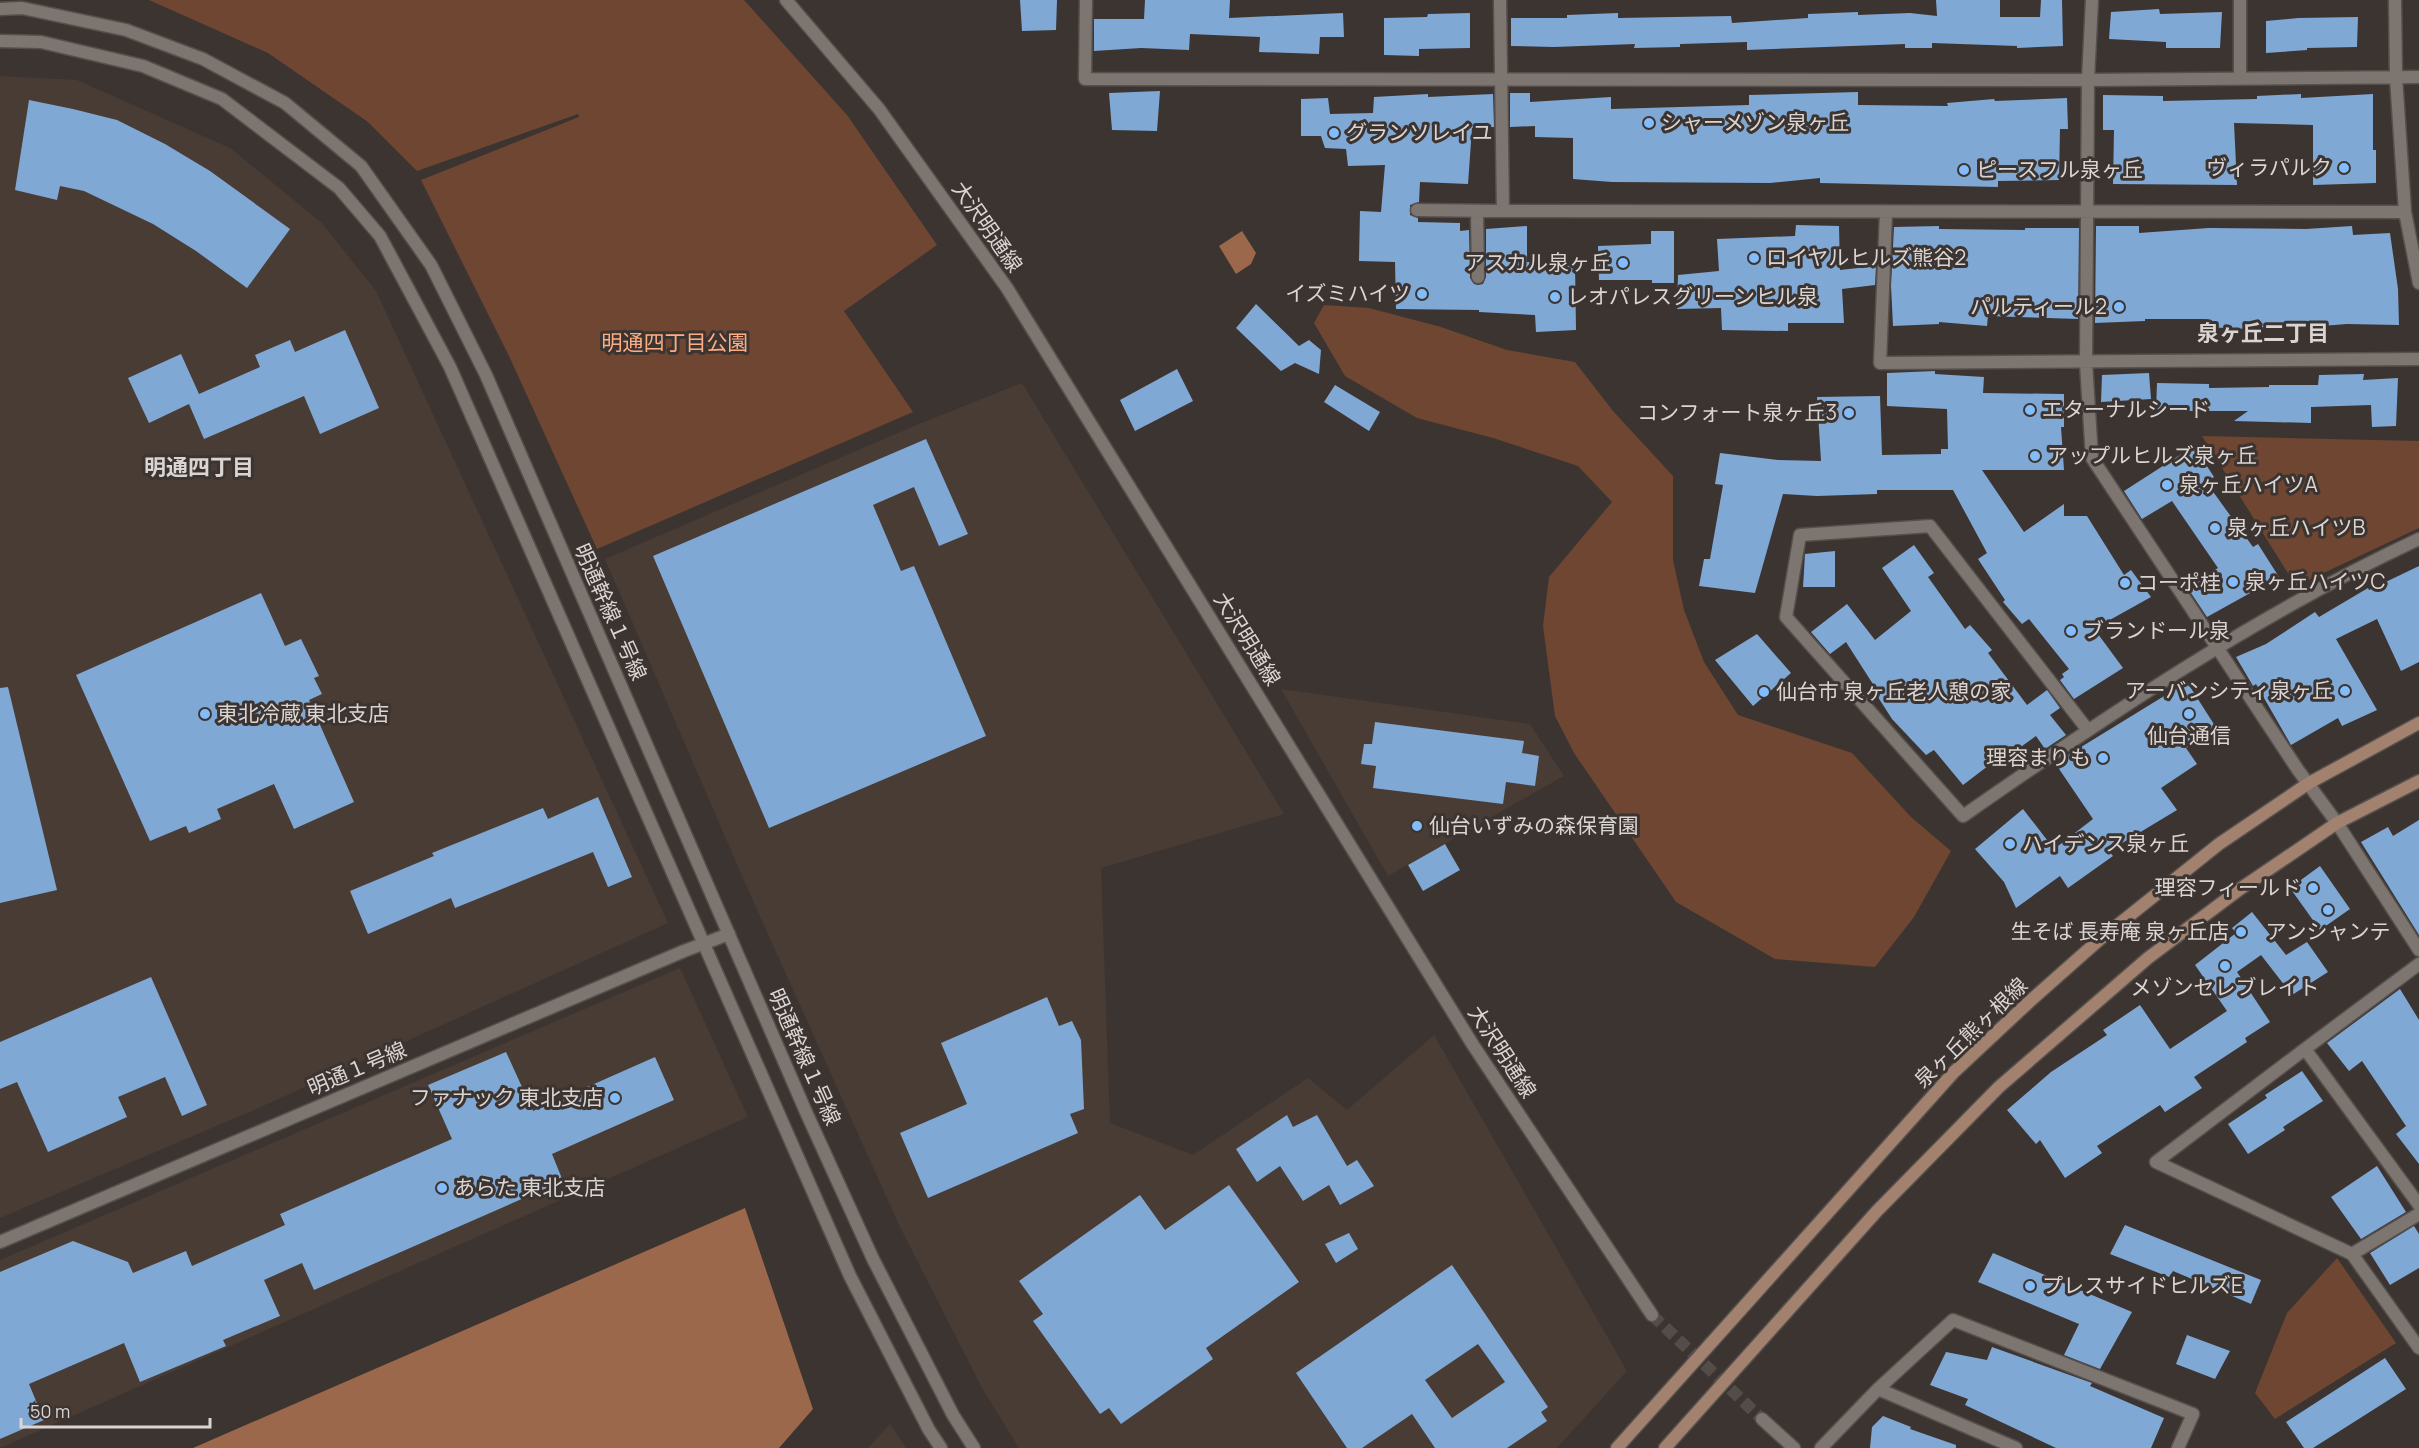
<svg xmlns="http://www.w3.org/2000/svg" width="2419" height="1448" viewBox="0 0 2419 1448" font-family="Manrope,'Noto Sans JP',sans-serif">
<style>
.built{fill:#493c35}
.green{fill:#6e4631}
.water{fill:#9c684c}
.building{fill:#80a8d5;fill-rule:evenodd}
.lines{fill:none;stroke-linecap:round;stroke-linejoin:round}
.tertiary-tunnel{stroke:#544c49;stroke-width:12;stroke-dasharray:12 6;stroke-linecap:butt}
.minor-casing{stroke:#56504d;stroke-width:15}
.tertiary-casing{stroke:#56504d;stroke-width:15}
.secondary-casing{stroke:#56504d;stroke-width:15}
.minor{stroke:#7d7570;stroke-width:12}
.tertiary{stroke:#7d7570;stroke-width:12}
.secondary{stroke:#a2816e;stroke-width:12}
.poi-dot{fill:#83bcfb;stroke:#3c3431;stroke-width:2}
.labels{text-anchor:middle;stroke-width:6;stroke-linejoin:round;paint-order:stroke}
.poi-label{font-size:21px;fill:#dad5d3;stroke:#3c3431;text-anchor:start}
.street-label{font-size:21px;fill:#dad5d3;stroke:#3c3431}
.park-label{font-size:21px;fill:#fdad83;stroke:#3c3431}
.neighbourhood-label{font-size:22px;font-weight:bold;fill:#dad5d3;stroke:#3c3431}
</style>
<rect width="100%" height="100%" fill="#3c3431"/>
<path class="built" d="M0 76 77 80 230 148 322 223 376 291 668 923 254 1110 0 1218Z
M1022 383 1284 814 1101 868 1110 1123 1193 1155 1308 1078 1347 1110 1434 1035 1627 1371 1557 1448H1019L982 1388 900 1227 749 892 605 559 914 426Z
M1281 689 1530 724 1564 776 1388 876Z
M680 968 748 1117 0 1448V1260Z
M890 1424 906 1448H868Z"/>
<path class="green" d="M149 0H744L847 115 937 245 844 311 913 412 597 549 509 356 421 180 579 117 578 114 417 171 368 122 268 53Z
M1324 305 1369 308 1441 327 1507 350 1575 362 1613 411 1673 476V560L1684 610 1704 662 1738 715 1852 753 1911 817 1951 851 1914 917 1875 967 1775 959 1676 902 1574 753 1555 716 1543 626 1549 577 1612 502 1578 466 1493 438 1417 418 1345 376 1314 323Z
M2202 436 2419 441V528L2296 586Z
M2337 1258 2396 1343 2275 1419 2255 1393 2287 1313Z"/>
<path class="water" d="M1242 231 1256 253 1251 264 1236 274 1219 246Z
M745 1208 813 1409 779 1448H193Z"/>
<path class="building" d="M1020 0H1057L1056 30 1022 31Z
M1145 0H1230L1229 18 1343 13 1344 37H1320L1319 54 1259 52 1260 37 1190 34 1189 50 1141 48 1094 51V19H1144Z
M1936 0H2000V17H2040L2041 0H2062L2063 46 2017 48V46L1932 43V48H1905V44L1747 50V42L1680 44V47L1634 48 1635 44 1554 47 1511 46V18H1567V15L1618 13V18L1731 16 1732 23 1808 18V14L1858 12V15L1910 13 1937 16Z
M2159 9 2160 14 2222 12 2220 48H2166V42L2109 39 2111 12Z
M1470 13V48L1419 49V56L1384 55V18L1427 17 1428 14Z
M2358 17 2357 47 2307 48V50L2266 53V21L2298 18Z
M1160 91 1157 131 1112 130 1109 93Z
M1858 92V105L1948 106 1947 103 1994 99 1995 101 2067 98 2068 129H2060L2059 180 1998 181V187L1820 183V178L1770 183 1612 182 1573 179V138L1535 137V126L1510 127V93H1530V102L1611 97V109L1749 105V95Z
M1428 94V97L1493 94 1494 127 1472 128 1468 184 1420 182 1419 202 1410 205V215L1418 218V222L1460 223V231L1469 230 1470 278 1474 284 1478 285 1483 284 1486 277V229L1527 226V262L1575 263 1576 330 1536 332 1535 315 1479 312V310L1396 309 1395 262 1359 261 1360 211 1381 212 1385 165 1348 166 1346 149 1325 148 1321 136H1301V99L1328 98 1330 114 1373 113 1374 97Z
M2301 94V98L2373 94V150H2376V183L2313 185V125L2234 123 2237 185 2113 184 2114 130H2103V95L2163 96V101L2257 99V96Z
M29 100 73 109 117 120 165 144 210 171 290 229 247 288 196 251 153 224 84 191 60 186 57 200 15 190Z
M1796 225 1839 226 1840 270 1876 266 1875 285 1842 289 1844 323H1788V331L1722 330 1721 308 1677 309 1678 275 1719 271 1717 239 1795 236Z
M1939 226V229L2025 230V228H2079L2078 319 1988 316 1987 326 1939 322V324L1893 326 1891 286 1894 227Z
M2096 226H2139V233L2209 228 2306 229 2352 226 2353 235 2390 233 2398 289 2399 325 2347 324 2269 330 2204 327 2205 319H2145V321L2095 323Z
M1651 231H1674V283H1652V280H1599L1598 246 1651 244Z
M1256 304 1299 346 1309 340 1321 350 1319 374 1295 363 1281 371 1236 328Z
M345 330 379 408 320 434 304 396 204 439 189 404 149 423 128 378 181 354 199 394 260 367 255 355 290 340 295 352Z
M1177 369 1193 401 1135 431 1120 400Z
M1935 371V374L1984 377 1983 393 2064 394V427H2061L2064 470H1982L2024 532 2064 504V516H2087L2124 575 2131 570 2151 597 2099 626 2102 631 2098 634 2123 668 2074 699 2060 680 2064 677 2062 674 2069 669 2029 619 2022 624 2003 602 2005 600 1978 559 1987 553 1953 490H1877V494L1817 496 1783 494 1755 593 1699 586 1704 559H1710L1723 485 1715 484 1720 453 1778 460 1821 461 1817 397 1880 396 1882 455 1941 454V449H1948L1947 409 1887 406V373Z
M2149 373 2151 399 2101 402 2102 375Z
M2364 374 2363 380 2398 378 2396 426 2372 427 2371 405 2311 407V423L2234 421 2248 411H2156L2157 383 2209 384V388L2269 387V385H2318L2319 375Z
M1335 385 1380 412 1369 431 1324 402Z
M926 439 968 534 939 546 914 487 873 505 901 571 914 566 986 736 769 828 653 556Z
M2194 446 2214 477 2206 482 2253 547 2258 544 2279 577 2207 617 2187 587 2218 568 2172 501 2142 519 2124 491Z
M1914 545 1934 573 1928 577 1965 629 1970 625 1992 650 1988 653 2027 705 2047 690 2060 708 2050 715 2066 735 2045 749 2036 736 2008 756 2005 753 1963 785 1934 750 1926 755 1892 719 1876 694 1878 692 1846 642 1830 654 1811 632 1847 604 1875 640 1911 611 1882 568Z
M1835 551V587H1803L1805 554Z
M2419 566V662L2401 671 2377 619 2336 639 2377 710 2342 726 2338 718 2291 745 2256 684 2253 686 2236 657 2266 644 2315 612 2319 617 2368 588 2369 590Z
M261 593 285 646 301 639 319 676 314 678 322 694 309 700 354 802 294 829 274 784 217 809 221 819 189 833 186 826 150 841 76 675Z
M1757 634 1791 673 1753 706 1715 660Z
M2187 682 2217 729 2186 748 2197 764 2161 788 2177 810 2109 851 2113 856 2068 888 2060 876 2016 908 2004 882 1975 849 2023 809 2054 849 2093 819 2055 763Z
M8 687 57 890 0 903V688Z
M1375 722 1524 741 1522 753 1539 756 1535 786 1506 782 1503 804 1373 788 1376 766 1361 764 1364 744H1372Z
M598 797 632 877 608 887 593 852 455 908 451 898 368 934 350 891 434 856 432 853 543 808 548 819Z
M2419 820V935L2361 842 2388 827 2393 836Z
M1445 844 1460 870 1423 891 1408 865Z
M2320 866 2350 909 2320 930 2290 888Z
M2252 912 2286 955 2307 942 2328 972 2292 995 2261 955 2237 972 2270 1022 2245 1038 2247 1042 2194 1077 2202 1088 2165 1112 2160 1105 2097 1146 2102 1153 2065 1178 2040 1140 2036 1144 2007 1110 2051 1072 2107 1035 2103 1030 2140 1005 2170 1049 2227 1011 2195 965 2236 933 2232 928Z
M151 977 207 1105 182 1116 165 1077 118 1097 127 1117 48 1152 17 1082 0 1089V1042Z
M2400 989 2419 1020V1164L2396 1134 2406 1126 2362 1061 2349 1071 2327 1043Z
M1047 997 1059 1026 1072 1021 1081 1040 1084 1109 1070 1114 1078 1133 928 1198 900 1133 967 1104 941 1043Z
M506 1052 533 1111 655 1057 674 1100 552 1154 563 1181 314 1290 302 1263 264 1280 280 1316 223 1340 226 1346 140 1382 124 1343 29 1384 44 1420 0 1439V1272L73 1241 128 1262 133 1273 186 1251 192 1266 285 1225 280 1214 452 1139 428 1085Z
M2302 1071 2323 1101 2283 1127 2285 1130 2248 1154 2228 1124 2267 1098 2265 1095Z
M1287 1115 1293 1127 1317 1115 1347 1166 1357 1160 1374 1186 1340 1205 1329 1185 1303 1201 1280 1166 1257 1182 1236 1149Z
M2377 1166 2406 1212 2361 1239 2331 1197Z
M1229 1185 1299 1282 1206 1348 1213 1359 1121 1424 1109 1408 1100 1414 1033 1321 1043 1314 1019 1281 1140 1195 1165 1230Z
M2125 1225 2261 1280 2251 1304 2173 1271 2169 1277 2110 1254Z
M2414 1226 2419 1234V1268L2390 1285 2370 1253Z
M1349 1233 1358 1249 1336 1263 1325 1244Z
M1993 1253 2132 1312 2100 1369 2064 1355 2079 1324 1978 1282Z
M1452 1265 1548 1407 1541 1412 1547 1421 1507 1448H1435L1412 1414 1362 1448H1347L1296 1373ZM1478 1344 1505 1382 1452 1418 1425 1380Z
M2187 1335 2230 1351 2215 1379 2176 1364Z
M1992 1347 2092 1383 2090 1386 2164 1418 2151 1448H2056L1965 1405 1968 1399 1930 1385 1946 1352 1987 1360Z
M2385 1358 2406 1389 2313 1448H2304L2286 1422Z
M1883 1416 1911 1427 1910 1429 1956 1445V1448H1870L1872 1427Z"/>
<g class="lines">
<path class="tertiary-tunnel" d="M1652 1315 1762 1419"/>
<defs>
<path id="minor" d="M1086 0 1085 79 2088 80 2419 77
M1500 0 1503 211 2405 212
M2092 0 2088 80 2086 363 2092 458 2298 770 2337 823 2419 950
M2240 0V78
M2395 0 2396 77 2405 212 2419 283
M1417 210 1503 211
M1477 211 1478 277
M1886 213 1880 363 2419 359
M2087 729 1930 526 1800 535 1786 617 1963 816C2108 715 2258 614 2419 539
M2419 964 2305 1049 2419 1205
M2305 1049 2156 1162 2352 1254
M2419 1214 2352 1254 2419 1348
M0 1242 684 951 729 934
M1878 1389 2016 1448
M1821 1448 1878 1389 1953 1320 2193 1414 2178 1448"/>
<path id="tertiary" d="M786 0 879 109 1007 288 1473 1045 1652 1315
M0 9 22 8 126 30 203 59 285 103 361 166 431 265 486 375 806 1112 873 1259 953 1415 974 1448
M0 41 41 42 143 66 222 99 339 188 380 236 450 367 850 1276 929 1430 941 1448
M1762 1419 1794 1448"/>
<path id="secondary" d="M1617 1448 1954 1072 2029 1002 2099 940 2219 844 2309 783 2419 723
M1665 1448 1877 1211 1999 1087 2148 958 2240 889 2337 823 2419 781"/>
</defs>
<use href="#minor" class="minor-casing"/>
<use href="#tertiary" class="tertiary-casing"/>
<use href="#secondary" class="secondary-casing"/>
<use href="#minor" class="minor"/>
<use href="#tertiary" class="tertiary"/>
<use href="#secondary" class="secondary"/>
</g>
<g class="poi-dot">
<circle cx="1649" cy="123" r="6"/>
<circle cx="1334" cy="133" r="6"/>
<circle cx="2344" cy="168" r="6"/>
<circle cx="1964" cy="170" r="6"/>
<circle cx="1754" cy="258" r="6"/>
<circle cx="1623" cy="263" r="6"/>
<circle cx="1422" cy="294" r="6"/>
<circle cx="1555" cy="297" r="6"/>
<circle cx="2119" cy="307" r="6"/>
<circle cx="2030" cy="410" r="6"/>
<circle cx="1849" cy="413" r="6"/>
<circle cx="2035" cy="456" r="6"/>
<circle cx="2167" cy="485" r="6"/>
<circle cx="2215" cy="528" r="6"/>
<circle cx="2233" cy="582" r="6"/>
<circle cx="2125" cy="583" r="6"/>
<circle cx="2071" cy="631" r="6"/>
<circle cx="2345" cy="691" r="6"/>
<circle cx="1764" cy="692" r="6"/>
<circle cx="205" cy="714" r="6"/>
<circle cx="2189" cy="714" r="6"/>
<circle cx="2103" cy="758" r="6"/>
<circle cx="1417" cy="826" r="6"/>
<circle cx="2010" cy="844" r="6"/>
<circle cx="2313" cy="888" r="6"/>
<circle cx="2328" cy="910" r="6"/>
<circle cx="2241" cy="932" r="6"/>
<circle cx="2225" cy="966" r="6"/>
<circle cx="615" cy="1098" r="6"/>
<circle cx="442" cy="1188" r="6"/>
<circle cx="2030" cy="1286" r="6"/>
</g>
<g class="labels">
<g class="poi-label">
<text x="1661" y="130">シャーメゾン泉ヶ丘</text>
<text x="1346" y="140">グランソレイユ</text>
<text x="2332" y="175" text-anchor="end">ヴィラパルク</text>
<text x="1976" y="177">ピースフル泉ヶ丘</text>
<text x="1766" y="265">ロイヤルヒルズ熊谷2</text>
<text x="1611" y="270" text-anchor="end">アスカル泉ヶ丘</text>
<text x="1410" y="301" text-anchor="end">イズミハイツ</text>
<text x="1567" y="304">レオパレスグリーンヒル泉</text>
<text x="2107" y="314" text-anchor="end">パルティール2</text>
<text x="2042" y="417">エターナルシード</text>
<text x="1837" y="420" text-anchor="end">コンフォート泉ヶ丘3</text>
<text x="2047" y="463">アップルヒルズ泉ヶ丘</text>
<text x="2179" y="492">泉ヶ丘ハイツA</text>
<text x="2227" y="535">泉ヶ丘ハイツB</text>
<text x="2245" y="589">泉ヶ丘ハイツC</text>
<text x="2137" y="590">コーポ桂</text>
<text x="2083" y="638">ブランドール泉</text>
<text x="2333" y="698" text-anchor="end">アーバンシティ泉ヶ丘</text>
<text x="1776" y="699">仙台市 泉ヶ丘老人憩の家</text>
<text x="217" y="721">東北冷蔵 東北支店</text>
<text x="2189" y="743" text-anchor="middle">仙台通信</text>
<text x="2091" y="765" text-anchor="end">理容まりも</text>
<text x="1429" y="833">仙台いずみの森保育園</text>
<text x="2022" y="851">ハイデンス泉ヶ丘</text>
<text x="2301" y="895" text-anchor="end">理容フィールド</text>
<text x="2229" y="939" text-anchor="end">生そば 長寿庵 泉ヶ丘店</text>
<text x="2328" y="939" text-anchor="middle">アンシャンテ</text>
<text x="2225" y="995" text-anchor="middle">メゾンセレブレイト</text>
<text x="603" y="1105" text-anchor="end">ファナック 東北支店</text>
<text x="454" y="1195">あらた 東北支店</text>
<text x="2042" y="1293">プレスサイドヒルズE</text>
</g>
<g class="street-label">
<text transform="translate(987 227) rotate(55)" y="7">大沢明通線</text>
<text transform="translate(610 612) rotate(66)" y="7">明通幹線１号線</text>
<text transform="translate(1247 639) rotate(58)" y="7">大沢明通線</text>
<text transform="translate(1971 1033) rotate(-44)" y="7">泉ヶ丘熊ヶ根線</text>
<text transform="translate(1502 1052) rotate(57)" y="7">大沢明通線</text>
<text transform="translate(804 1057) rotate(66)" y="7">明通幹線１号線</text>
<text transform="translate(357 1069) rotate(-23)" y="7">明通１号線</text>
</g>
<g class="park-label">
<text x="675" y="350">明通四丁目公園</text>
</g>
<g class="neighbourhood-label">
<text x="2263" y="341">泉ヶ丘二丁目</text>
<text x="199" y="475">明通四丁目</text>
</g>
</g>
<path d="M21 1418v9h189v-9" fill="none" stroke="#dad5d3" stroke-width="3"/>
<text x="30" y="1418" font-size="18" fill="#dad5d3" stroke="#3c3431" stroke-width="4.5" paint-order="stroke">50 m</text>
</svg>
